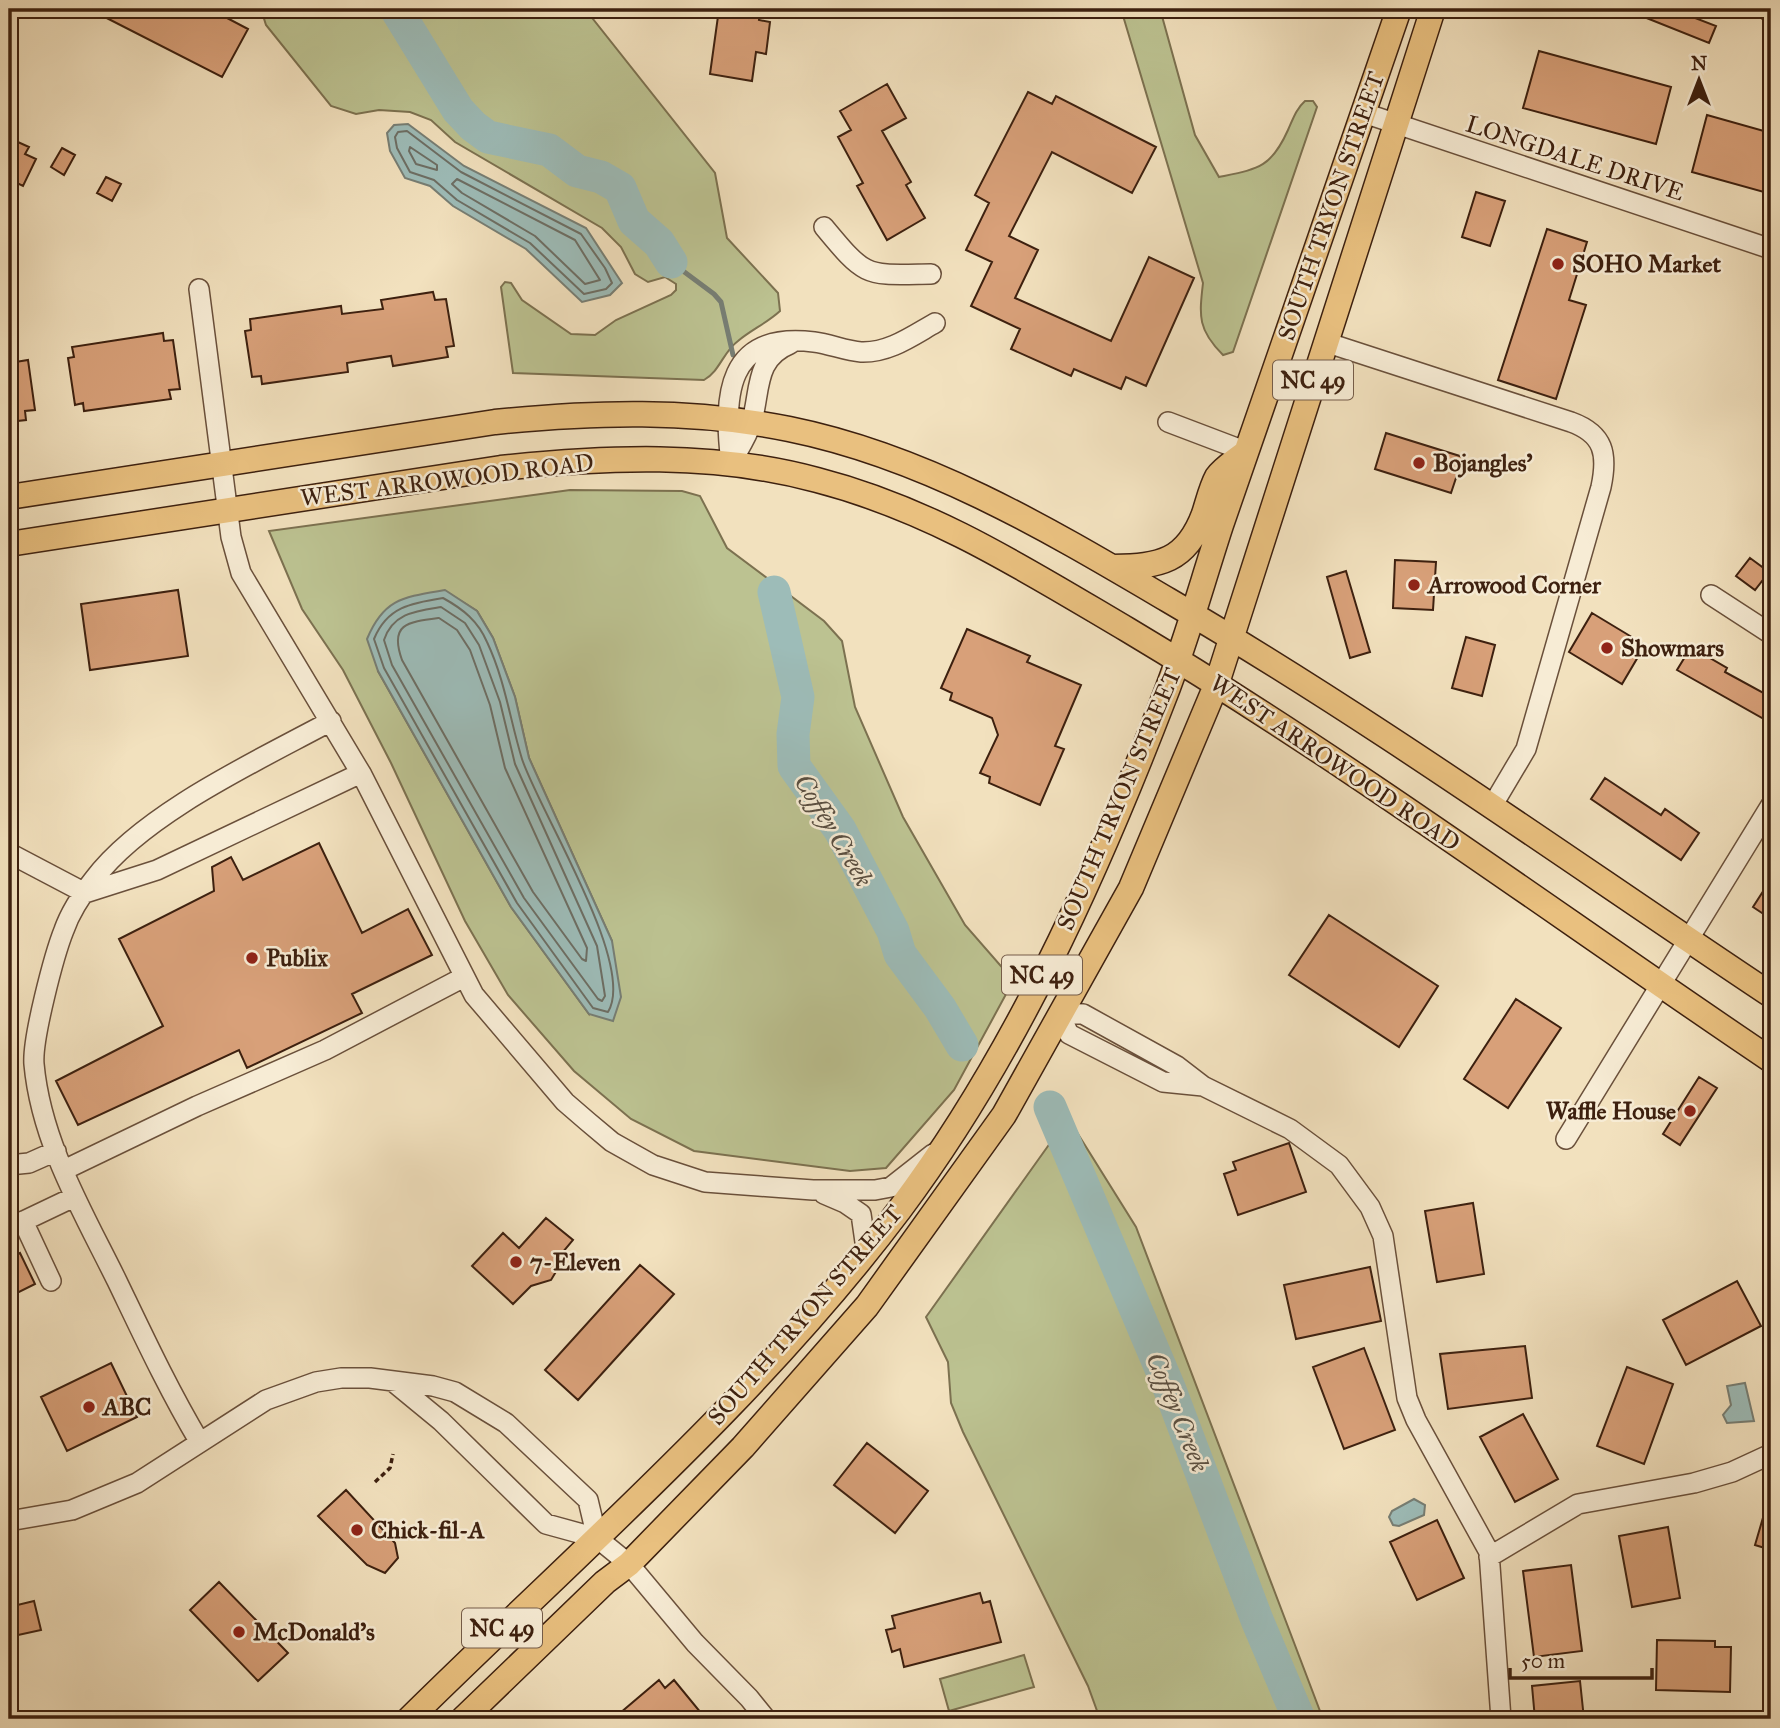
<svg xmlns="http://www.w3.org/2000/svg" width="1780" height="1728" viewBox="0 0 1780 1728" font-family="'IM FELL Great Primer',serif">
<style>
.green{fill:#bcc291;stroke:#7c7150;stroke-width:2;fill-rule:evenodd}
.water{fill:#9dbcb8;stroke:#777e74;stroke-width:2}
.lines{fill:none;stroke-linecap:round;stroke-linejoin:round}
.shore{stroke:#6d6e64;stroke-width:2}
.stream{stroke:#777e74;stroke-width:5}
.river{stroke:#9dbcb8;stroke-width:33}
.building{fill:#d8a079;stroke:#3d200f;stroke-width:2}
.minor-casing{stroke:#6a503b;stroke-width:22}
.major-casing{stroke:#3d200f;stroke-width:27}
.path{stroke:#3d200f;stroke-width:3.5;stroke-dasharray:5 3.5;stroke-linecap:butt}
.minor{stroke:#f7ecd5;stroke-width:19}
.major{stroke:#e9c07f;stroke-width:24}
.poi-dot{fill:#8f2418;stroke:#f7ecd5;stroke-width:2.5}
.labels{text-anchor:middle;stroke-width:5;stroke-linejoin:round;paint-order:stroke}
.shield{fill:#f7ecd5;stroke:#755d4a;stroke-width:2}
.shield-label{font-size:23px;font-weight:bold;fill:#3d200f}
.street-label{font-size:24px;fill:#3d200f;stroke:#f7ecd5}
.poi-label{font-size:24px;font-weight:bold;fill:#3d200f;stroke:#f7ecd5;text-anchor:start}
.water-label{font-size:26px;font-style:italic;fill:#5a4f42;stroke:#f7ecd5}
</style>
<rect width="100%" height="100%" fill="#f2e1be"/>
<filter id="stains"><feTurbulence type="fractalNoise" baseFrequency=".00286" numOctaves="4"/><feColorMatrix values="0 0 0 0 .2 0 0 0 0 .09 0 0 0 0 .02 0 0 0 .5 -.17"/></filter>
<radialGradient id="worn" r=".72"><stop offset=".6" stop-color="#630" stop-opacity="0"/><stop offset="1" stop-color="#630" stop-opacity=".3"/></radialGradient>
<path class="green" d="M261 9H585L715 173 727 238 778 293 780 311C767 323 751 330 738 341 723 352 720 371 704 380L513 373 501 287 505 282 511 283 522 300 571 334 595 335 616 320 671 295 676 290V284L665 277 648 282 635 274 621 247 602 228 455 142 431 120 410 112 379 110 356 114 331 106 266 25Z
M1121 9H1160L1195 135 1219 177C1258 169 1271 168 1288 130 1293 119 1296 109 1305 101H1313L1317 107 1233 352 1223 355C1198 330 1199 317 1203 283Z
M570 490 682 491 700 496 727 548 824 621 842 641 855 707 903 817 965 925 1007 973 1011 985 954 1090 886 1168 850 1171 694 1151 631 1119 574 1071 508 995 465 921 391 763 343 670 302 609 269 531ZM445 591 477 611 493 638 515 697 529 758 612 941 589 1014 511 907 378 671Z
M1068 1118 1136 1227 1323 1719H1100L1088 1686 963 1432 951 1403 948 1362 926 1317Z
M1024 1655 1034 1687 949 1711 940 1679Z"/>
<path class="water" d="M408 124 464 166 586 228 622 283 610 295 582 302 526 249 453 206 430 186 405 178 390 151 387 133 394 125Z
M445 590 477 611 493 638 515 697 529 758 612 941 621 997 613 1021 589 1014 511 907 378 671 367 639C384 598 404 597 445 590Z
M1745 1383 1754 1421 1727 1423 1723 1415 1731 1405 1727 1386Z
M1414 1499 1425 1505 1424 1515 1399 1526 1393 1525 1389 1517 1392 1511Z"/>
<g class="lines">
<path class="shore" d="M407 131 461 172 581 234 605 268 612 283 606 289 584 294 530 243 457 200 434 180 410 172 397 148 395 137 398 132Z
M410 147 437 165V170L416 164 409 151Z
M457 179 575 240 600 280 585 284 535 236 462 193 452 184Z
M443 598C463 609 478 621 487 642 505 680 510 720 522 759 539 811 637 965 608 1012L593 1008 517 903 384 668 374 639C387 607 411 603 443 598Z
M441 607 465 623 479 645 500 702 515 764 597 946 605 996 602 1001 598 999 524 898 392 665 384 640C393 613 416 611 441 607Z
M439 618 457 630 470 650 490 705 505 768 587 948 586 961 582 959 533 892 402 660C389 624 407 622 439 618Z"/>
<path class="stream" d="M671 262 714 294 721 302 733 355"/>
<path class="river" d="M396 9 458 110 473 126 488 137 549 150 577 171 601 177 620 188 634 221 659 243 671 262
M774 592 798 697 793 734 794 766 840 830 893 931 900 954 940 1008 962 1045
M1050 1107 1170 1390 1257 1620 1299 1719"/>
</g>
<path class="building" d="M89 9H210L248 29 222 77Z
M719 9H760L759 20 770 22 766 54 756 52 752 81 710 74Z
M1624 9H1672L1716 26 1709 43Z
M1539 51 1671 87 1656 144 1523 108Z
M887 84 906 118 882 131 911 182 906 185 925 218 887 240 857 186 863 183 838 137 851 130 840 111Z
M1028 92 1052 104 1056 96 1156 147 1132 193 1052 152 1009 236 1038 250 1015 298 1111 341 1149 257 1194 278 1146 386 1126 377 1121 389 1074 369 1071 376 1011 349 1020 329 971 306 992 262 966 250 989 203 975 195Z
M1707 115 1771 133V194L1692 172Z
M9 138 29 147 25 154 36 159 23 186 11 180 9 184Z
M62 148 75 155 64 175 51 167Z
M106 177 121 184 112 201 97 193Z
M1476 192 1505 201 1490 246 1462 237Z
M1547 229 1587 242 1569 300 1586 305 1556 399 1498 380Z
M433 292 435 300 446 299 454 346 446 347 448 357 393 366 391 356 358 361 347 363 348 372 262 384 261 376 252 377 245 331 251 330 250 319 341 306 342 314 383 309 381 300Z
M163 333 164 341 173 340 180 389 169 390 171 399 84 411 83 403 75 405 68 358 74 357 72 347Z
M28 360 35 410 25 411 26 420 9 422V363Z
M1386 433 1463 457 1451 493 1375 469Z
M1750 558 1769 572 1755 590 1736 576Z
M1395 560 1436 562 1433 610 1393 608Z
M1346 571 1370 652 1350 658 1327 577Z
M178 590 188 656 90 670 81 604Z
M1592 613 1645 645 1622 684 1569 652Z
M967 629 1030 656 1027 662 1081 685 1055 746 1064 749 1040 805 989 783 990 777 980 773 998 735 992 718 950 700 952 693 941 688Z
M1466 637 1495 645 1482 696 1452 688Z
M1691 647 1727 668 1725 672 1771 697V723L1677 670Z
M1605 778 1661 815 1665 809 1699 833 1681 860 1591 799Z
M319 843 362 933 408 909 432 955 352 994 362 1013 247 1068 239 1050 78 1125 56 1081 163 1026 119 939 214 891 212 867 231 857 243 880Z
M1771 879V919L1753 907Z
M1329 915 1438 986 1399 1047 1289 975Z
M1516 999 1561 1028 1508 1108 1464 1079Z
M1699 1077 1717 1088 1680 1145 1663 1134Z
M1289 1143 1306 1192 1238 1215 1224 1174 1236 1170 1233 1162Z
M1473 1203 1484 1274 1437 1282 1425 1211Z
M546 1218 573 1240 557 1259V1270L551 1280 531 1286 513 1304 472 1266 503 1233 519 1248Z
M20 1253 35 1284 9 1297V1259Z
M640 1265 674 1294 578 1400 545 1370Z
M1370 1267 1381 1321 1296 1339 1284 1285Z
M1737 1281 1761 1326 1686 1365 1663 1320Z
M1525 1346 1532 1398 1448 1409 1440 1354Z
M1364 1348 1395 1430 1344 1449 1313 1367Z
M111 1363 137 1417 67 1451 41 1397Z
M1627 1367 1673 1384 1644 1464 1597 1446Z
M1523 1414 1558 1479 1515 1502 1480 1437Z
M867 1443 928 1491 895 1533 834 1485Z
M346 1490 395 1543 398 1558 385 1573 367 1565 318 1516Z
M1767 1504 1771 1505V1550L1755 1545Z
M1437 1520 1464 1578 1417 1600 1390 1542Z
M1668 1527 1680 1598 1632 1607 1619 1536Z
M1571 1565 1582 1651 1534 1657 1523 1571Z
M219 1582 288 1653 258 1681 190 1610Z
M980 1593 983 1603 990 1601 1001 1642 904 1667 900 1649 892 1652 886 1630 895 1628 892 1616Z
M34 1601 41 1630 9 1637V1607Z
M1657 1640 1715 1641V1647H1731L1730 1692 1656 1690Z
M659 1680 665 1688 674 1680 706 1719H613Z
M1580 1681 1584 1719H1535L1532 1686Z"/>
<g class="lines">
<defs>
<path id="minor" d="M1767 9 1771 14
M1364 113 1771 249
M824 227C867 279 865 275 931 274
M199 289 231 537 241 573 362 775 474 995 565 1102 587 1121 612 1142 653 1165 705 1182 813 1190H875L891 1187 933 1154
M1325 342 1571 422C1604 434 1608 454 1601 487L1526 749 1491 808
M1168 422 1247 452
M731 463C723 396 726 331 814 342 830 344 846 351 861 352 889 353 912 336 935 323
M731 463C738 450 747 437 751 424 761 393 753 359 790 344
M1711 595 1771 634
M9 853 85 893 157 870 361 773
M1203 1086 1163 1082 1069 1034 1059 1013 1083 1014 1177 1066 1203 1086 1290 1129 1339 1165 1370 1207 1383 1236 1407 1398 1416 1420 1489 1552 1501 1719
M1566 1139 1771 805
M9 1165 29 1163 56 1151
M64 1170 197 1106 325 1050 464 977
M824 1194 845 1203 861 1214 866 1249
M23 1221 51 1281
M9 1228 74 1197
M396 1384 441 1421 546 1524 597 1538 629 1564 695 1643 749 1698 766 1719
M199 1441C168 1389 143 1335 117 1281 83 1212 41 1142 34 1064 32 1039 54 955 64 930 70 913 83 893 94 879 144 813 257 761 331 721
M9 1521 72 1510 137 1483 266 1400 316 1382 341 1378H370L433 1386 455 1392 506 1423 588 1500 597 1538
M1489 1557 1578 1504 1694 1483 1732 1472 1771 1454"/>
<path id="major" d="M9 497 495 422C594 412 691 409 789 429 927 457 1049 530 1168 600 1375 721 1571 862 1771 995
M9 544 501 468C606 457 714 452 817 480 933 510 1026 570 1128 630 1349 762 1557 916 1771 1060
M1113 567C1160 566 1186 562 1204 514 1208 502 1211 488 1217 477 1223 468 1238 459 1246 452
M409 1719C575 1555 759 1397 900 1209 1015 1055 1095 877 1164 698 1186 642 1202 583 1221 525 1280 353 1341 181 1399 9
M463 1719 605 1582 629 1564 743 1447 867 1306 1004 1115 1131 888 1217 683 1433 9"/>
</defs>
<use href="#minor" class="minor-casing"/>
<use href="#major" class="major-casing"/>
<path class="path" d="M375 1482 390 1468 393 1454"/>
<use href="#minor" class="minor"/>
<use href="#major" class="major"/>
</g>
<g class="poi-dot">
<circle cx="1558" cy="264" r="7"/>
<circle cx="1419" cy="463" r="7"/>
<circle cx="1414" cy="585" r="7"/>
<circle cx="1607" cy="648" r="7"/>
<circle cx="252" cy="958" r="7"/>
<circle cx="1690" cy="1111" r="7"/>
<circle cx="516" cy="1262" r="7"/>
<circle cx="89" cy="1407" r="7"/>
<circle cx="357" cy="1530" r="7"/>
<circle cx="239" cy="1632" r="7"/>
</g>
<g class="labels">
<g class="shield">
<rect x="1273" y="360.5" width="80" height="39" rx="5"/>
<rect x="1002" y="955.5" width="80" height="39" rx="5"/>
<rect x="462" y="1608.5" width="80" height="39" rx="5"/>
</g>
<g class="shield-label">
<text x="1313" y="388">NC 49</text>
<text x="1042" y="983">NC 49</text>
<text x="502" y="1636">NC 49</text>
</g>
<g class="street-label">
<text transform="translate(1575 158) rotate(18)" y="8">LONGDALE DRIVE</text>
<text transform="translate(1331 206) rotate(-71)" y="8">SOUTH TRYON STREET</text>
<text transform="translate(447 480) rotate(-7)" y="8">WEST ARROWOOD ROAD</text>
<text transform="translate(1335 763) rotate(34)" y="8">WEST ARROWOOD ROAD</text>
<text transform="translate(1119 799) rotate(-67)" y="8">SOUTH TRYON STREET</text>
<text transform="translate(805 1315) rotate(-49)" y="8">SOUTH TRYON STREET</text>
</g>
<g class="poi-label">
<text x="1572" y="272">SOHO Market</text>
<text x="1433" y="471">Bojangles'</text>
<text x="1428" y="593">Arrowood Corner</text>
<text x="1621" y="656">Showmars</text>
<text x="266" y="966">Publix</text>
<text x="1676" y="1119" text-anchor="end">Waffle House</text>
<text x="530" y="1270">7-Eleven</text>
<text x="103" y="1415">ABC</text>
<text x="371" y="1538">Chick-fil-A</text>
<text x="253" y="1640">McDonald's</text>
</g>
<g class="water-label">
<text transform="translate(834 830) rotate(59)" y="9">Coffey Creek</text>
<text transform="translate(1178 1412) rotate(68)" y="9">Coffey Creek</text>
</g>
</g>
<rect width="1780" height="1728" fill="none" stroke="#f2e1be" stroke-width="35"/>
<rect x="10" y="10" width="1759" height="1707" fill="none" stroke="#3d200f" stroke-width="3.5"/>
<rect x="18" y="18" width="1745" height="1693" fill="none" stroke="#3d200f" stroke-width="2"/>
<g transform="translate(1699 80)" stroke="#f7ecd5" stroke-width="5" paint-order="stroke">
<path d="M0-5L12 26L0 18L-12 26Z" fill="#3d200f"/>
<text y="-10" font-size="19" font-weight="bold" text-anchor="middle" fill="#3d200f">N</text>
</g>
<path d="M1510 1668v10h142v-10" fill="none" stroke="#3d200f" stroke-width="3.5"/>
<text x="1521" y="1668" font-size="21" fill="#3d200f" stroke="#f7ecd5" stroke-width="5" paint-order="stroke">50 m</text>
<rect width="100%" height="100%" filter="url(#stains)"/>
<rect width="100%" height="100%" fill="url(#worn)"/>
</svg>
